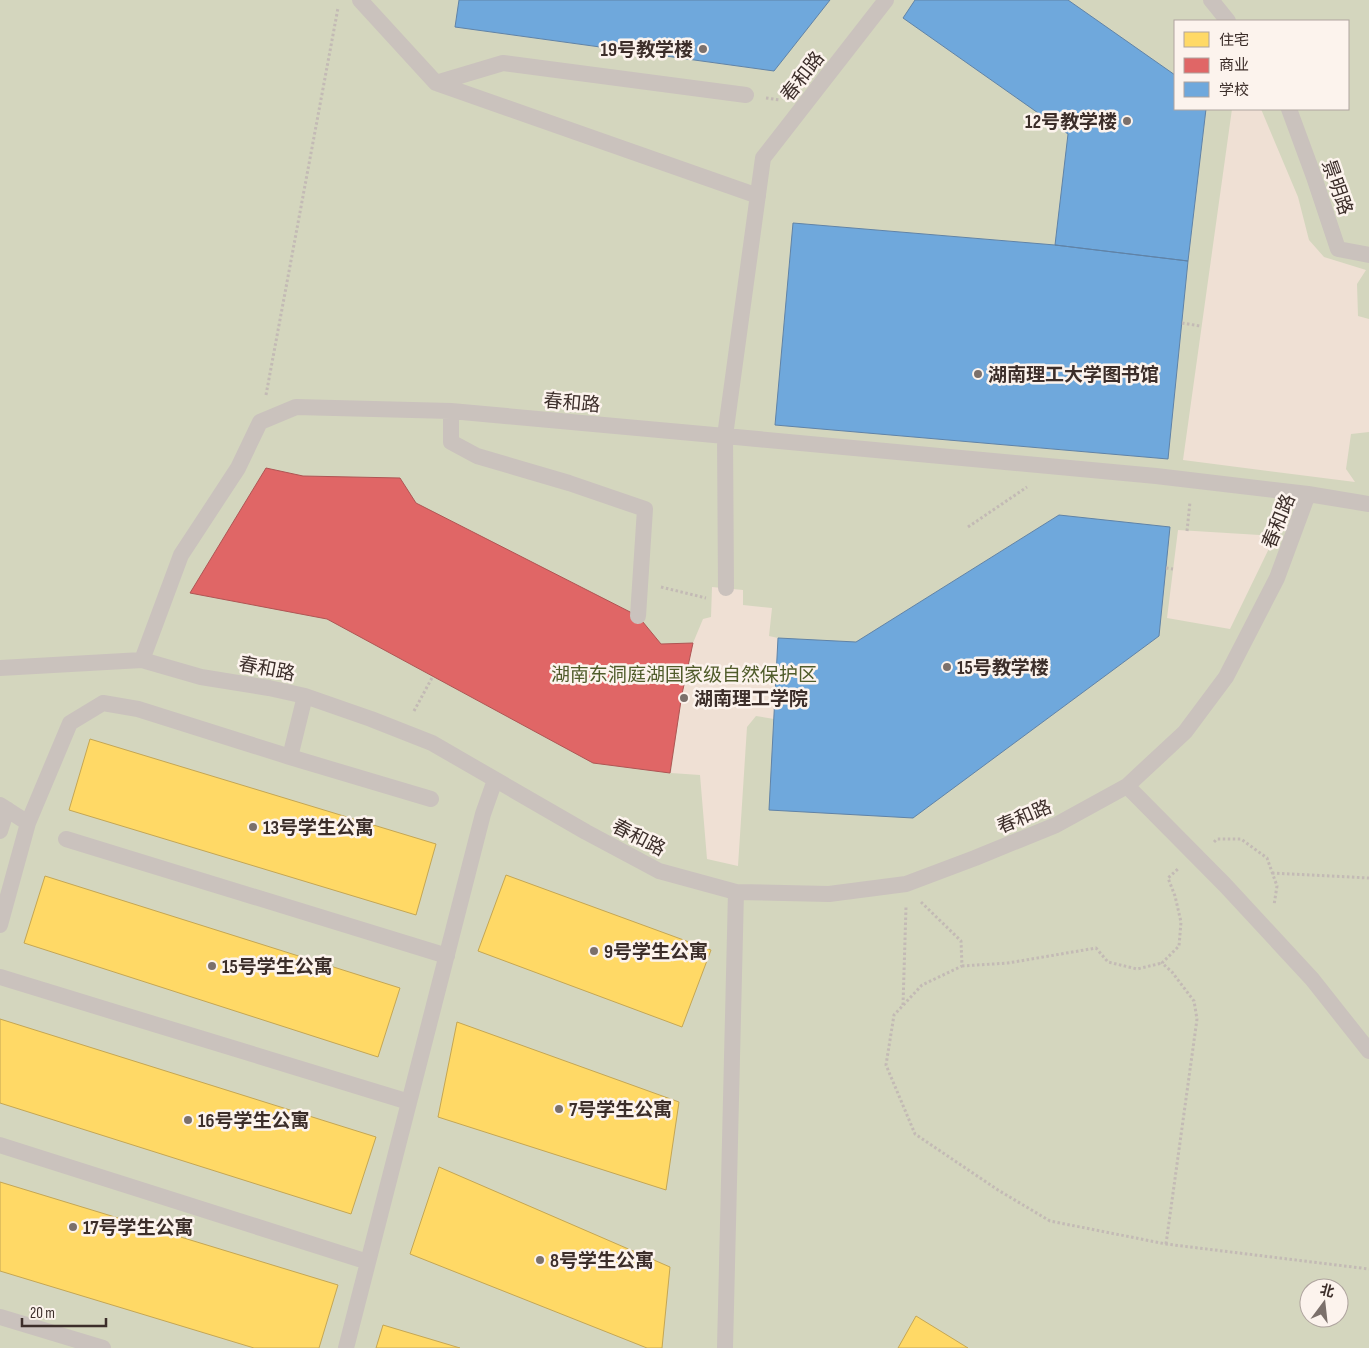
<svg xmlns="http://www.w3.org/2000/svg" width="1369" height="1348" viewBox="0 0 1369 1348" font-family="'Sofia Sans Condensed','Noto Sans SC',sans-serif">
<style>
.green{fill:#d4d6be;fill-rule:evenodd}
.plaza{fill:#efe0d4}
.homes{fill:#ffd966;stroke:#c4a654}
.shops{fill:#e06666;stroke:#af5554}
.schools{fill:#6fa8dc;stroke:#6083a7}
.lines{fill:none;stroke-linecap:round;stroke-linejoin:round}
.path{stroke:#c3bab5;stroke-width:3;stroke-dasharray:2.5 2.5;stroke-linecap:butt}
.lane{stroke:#cac2bd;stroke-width:16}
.poi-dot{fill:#7b706b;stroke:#fcf3ed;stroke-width:2}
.labels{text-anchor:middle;stroke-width:5;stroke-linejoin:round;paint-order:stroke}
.poi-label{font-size:19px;font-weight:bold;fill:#3c2e2a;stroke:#fcf3ed;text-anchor:start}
.street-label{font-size:19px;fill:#3c2e2a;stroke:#fcf3ed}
.park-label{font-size:19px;fill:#505c2b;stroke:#fcf3ed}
</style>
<rect width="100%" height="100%" fill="#f0eae5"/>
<path class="green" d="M0 0H1369V1348H0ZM1175 21H1348V109H1175ZM1309 1288H1339V1318H1309Z"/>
<path class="plaza" d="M1232 109H1261L1298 197 1309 240 1324 257 1366 270 1357 284 1358 316 1369 319V432L1351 434 1346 469 1355 482 1183 460Z
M1178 530 1275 536 1230 629 1167 618Z
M712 587 743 590V605L772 608 769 636 778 638 774 719 756 716 747 727 738 866 707 859 700 775 671 773 682 694 693 643 703 619 711 617Z"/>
<path class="homes" d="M90 739 436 844 416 915 69 810Z
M506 875 711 950 682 1027 478 951Z
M45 876 400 988 378 1057 24 943Z
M0 1019 376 1137 351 1214 0 1103Z
M457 1022 679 1102 666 1190 438 1117Z
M439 1167 670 1267 662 1348H647L410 1254Z
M0 1182 338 1285 319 1348H254L0 1271Z
M916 1316 968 1348H898Z
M383 1325 460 1348H376Z"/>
<path class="shops" d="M266 468 303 476 400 478 416 503 638 616 661 644 693 643 682 694 670 773 593 763 327 619 190 593Z"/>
<path class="schools" d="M459 0H830L774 71 455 27Z
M915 0H1068L1175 75V109H1206L1188 261 1055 245 1068 134 903 18Z
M793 223 1055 245 1188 261 1168 459 775 425Z
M1059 515 1170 527 1159 636 913 818 769 810 778 638 856 642Z"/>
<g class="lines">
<path class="path" d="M766 98 780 100
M1182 323 1200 326
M266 395 338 8
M968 527 1027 487
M1187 531 1190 502
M1166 568 1173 569
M661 587 706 598
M414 711 433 676
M1214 842 1217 839H1241L1267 858 1277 886 1274 905
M1272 873 1369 878
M921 902 961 941 962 966 922 985 894 1015 886 1065 915 1134 998 1190 1050 1221 1166 1244 1369 1269
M962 966 1008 963 1096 948 1108 962 1137 969 1162 963
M903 1005 906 907
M1166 1244 1197 1019 1194 1001 1172 972 1162 963 1179 946 1181 922 1175 896 1168 878 1179 868"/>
<path class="lane" d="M360 0 436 83 758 196
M886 0 763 158 725 436 451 411 296 407 260 422 238 468 181 555 142 660 201 677 269 688 305 696 371 719 432 743 586 832 659 871 736 892 829 894 906 884 975 858 1056 825 1127 786 1185 732 1226 677 1277 578 1308 494 1369 504
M1211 0 1228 21
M436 83 503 63 746 95
M1289 109 1314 177 1338 249 1369 255
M451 411V442L477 456 569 483 645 509 638 616
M726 588 725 436 1156 476 1308 494
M0 668 142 660
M290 757 431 799
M1127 786 1225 885 1312 979 1369 1051
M0 805 28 823 0 925
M28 823 70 723 103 703 138 709 290 757 305 696
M0 831 7 809
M66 839 447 956
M0 977 409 1102
M0 1145 368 1262
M0 1317 103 1348
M346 1348 483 814 495 780
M725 1348 736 892"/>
</g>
<g class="poi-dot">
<circle cx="703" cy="49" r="5"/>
<circle cx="1127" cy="121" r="5"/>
<circle cx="978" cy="374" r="5"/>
<circle cx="947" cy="667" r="5"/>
<circle cx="684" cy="698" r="5"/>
<circle cx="253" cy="827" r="5"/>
<circle cx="594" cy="951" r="5"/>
<circle cx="212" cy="966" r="5"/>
<circle cx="559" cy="1109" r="5"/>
<circle cx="188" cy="1120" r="5"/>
<circle cx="73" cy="1227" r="5"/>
<circle cx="540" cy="1260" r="5"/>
</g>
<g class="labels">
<g class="poi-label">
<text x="693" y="56" text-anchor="end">19号教学楼</text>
<text x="1117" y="128" text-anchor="end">12号教学楼</text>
<text x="988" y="381">湖南理工大学图书馆</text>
<text x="957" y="674">15号教学楼</text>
<text x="694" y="705">湖南理工学院</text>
<text x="263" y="834">13号学生公寓</text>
<text x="604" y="958">9号学生公寓</text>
<text x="222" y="973">15号学生公寓</text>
<text x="569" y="1116">7号学生公寓</text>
<text x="198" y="1127">16号学生公寓</text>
<text x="83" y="1234">17号学生公寓</text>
<text x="550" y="1267">8号学生公寓</text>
</g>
<g class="street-label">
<text transform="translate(802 76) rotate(-52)" y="7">春和路</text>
<text transform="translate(1338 187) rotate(71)" y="7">景明路</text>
<text transform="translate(572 402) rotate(5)" y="7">春和路</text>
<text transform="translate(1278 521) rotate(-68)" y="7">春和路</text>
<text transform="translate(267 668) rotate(11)" y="7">春和路</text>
<text transform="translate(1024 816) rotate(-23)" y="7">春和路</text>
<text transform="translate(639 837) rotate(27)" y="7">春和路</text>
</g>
<g class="park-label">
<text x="684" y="681">湖南东洞庭湖国家级自然保护区</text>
</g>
</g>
<rect x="1174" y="20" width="175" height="90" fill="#fcf3ed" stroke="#afa49f"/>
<rect x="1184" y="32" width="25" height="15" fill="#ffd966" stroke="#afa49f"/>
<text x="1219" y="45" font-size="15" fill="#3c2e2a">住宅</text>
<rect x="1184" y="58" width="25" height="15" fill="#e06666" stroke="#afa49f"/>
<text x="1219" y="70" font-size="15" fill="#3c2e2a">商业</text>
<rect x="1184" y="82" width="25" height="15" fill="#6fa8dc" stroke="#afa49f"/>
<text x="1219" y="95" font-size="15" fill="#3c2e2a">学校</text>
<g transform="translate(1324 1303) rotate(15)"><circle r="24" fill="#fcf3ed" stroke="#afa49f"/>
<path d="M0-4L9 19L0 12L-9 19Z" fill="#7b706b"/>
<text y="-8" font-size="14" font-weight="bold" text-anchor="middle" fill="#3c2e2a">北</text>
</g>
<path d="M22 1318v8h84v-8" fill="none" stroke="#3c2e2a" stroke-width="2.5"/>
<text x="30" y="1318" font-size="15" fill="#3c2e2a" stroke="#fcf3ed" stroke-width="4" paint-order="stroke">20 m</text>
</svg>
